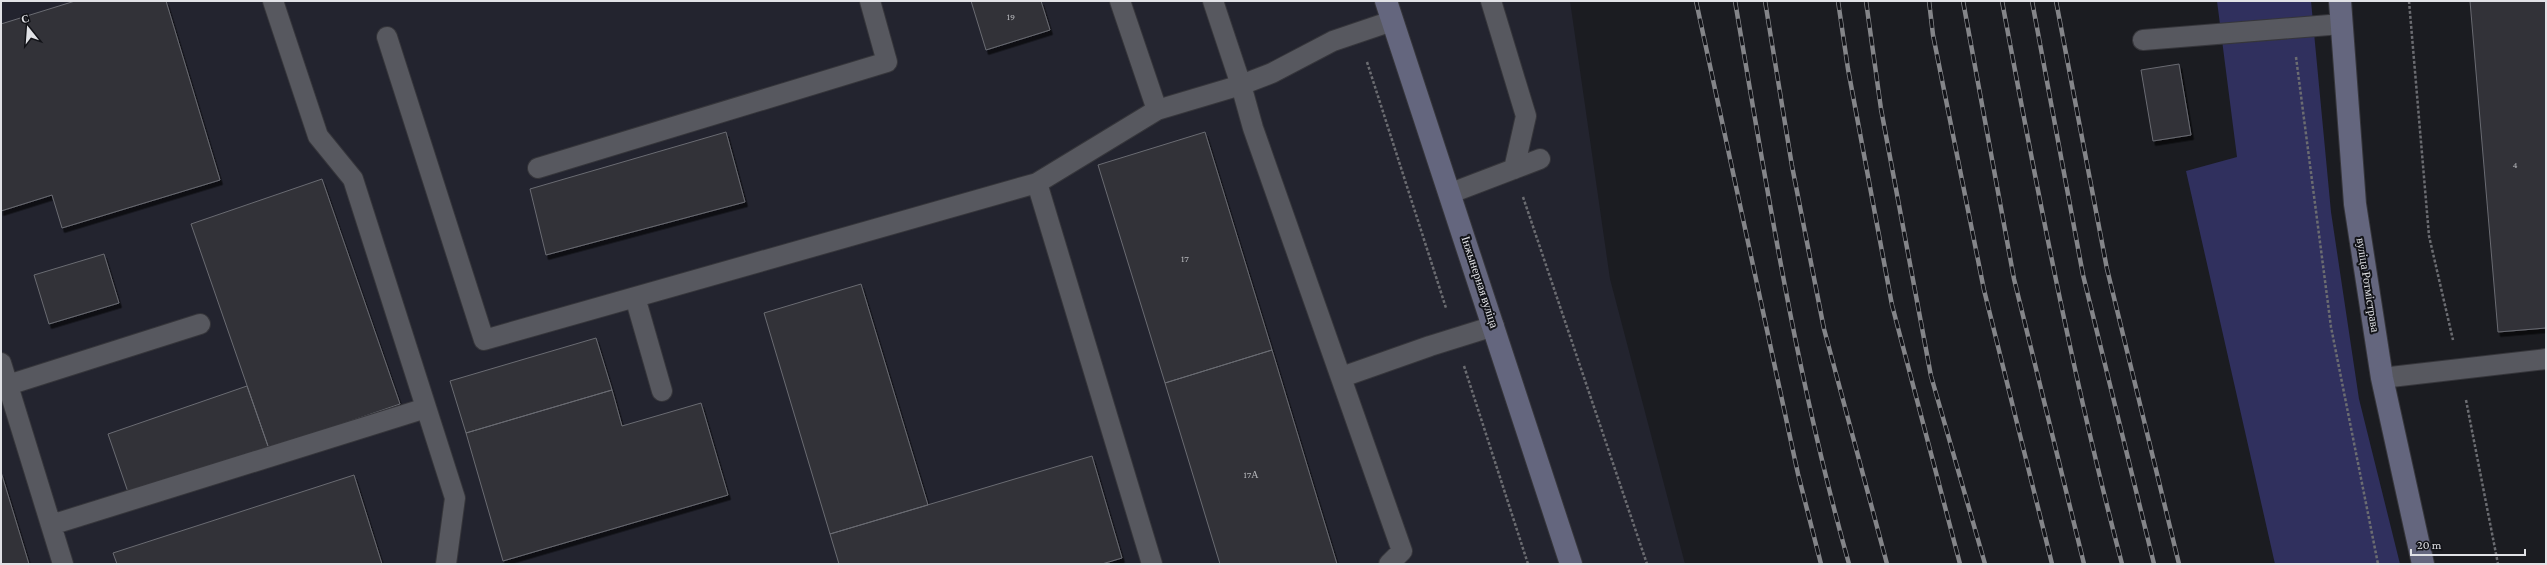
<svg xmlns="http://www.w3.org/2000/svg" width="2547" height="565" viewBox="0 0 2547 565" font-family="'Crimson Pro',serif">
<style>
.built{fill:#23242f}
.green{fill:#30305e}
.building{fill:#313238;stroke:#6a6b72;filter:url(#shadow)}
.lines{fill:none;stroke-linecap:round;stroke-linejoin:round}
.lane-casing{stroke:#36363b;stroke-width:22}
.secondary-casing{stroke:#36363b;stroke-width:24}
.path{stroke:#6b6c71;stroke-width:2.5;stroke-dasharray:3 2;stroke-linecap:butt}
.lane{stroke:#57585f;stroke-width:20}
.secondary{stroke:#64667e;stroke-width:22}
.rail-casing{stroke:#848589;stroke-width:4.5}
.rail{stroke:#121318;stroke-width:3;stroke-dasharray:9;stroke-linecap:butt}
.labels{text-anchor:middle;stroke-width:4;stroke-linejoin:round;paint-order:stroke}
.number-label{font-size:10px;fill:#b5b6ba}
.street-label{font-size:12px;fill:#e1e2e6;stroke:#121318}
</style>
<defs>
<filter id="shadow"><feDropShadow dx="2.5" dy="4.5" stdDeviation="0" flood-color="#0009"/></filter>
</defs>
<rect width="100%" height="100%" fill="#1b1c21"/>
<path class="built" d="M1 1H1570L1610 279 1685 564H1Z"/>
<path class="green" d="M2217 1H2311L2331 212 2359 399 2400 564H2275L2186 171 2237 157Z"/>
<path class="building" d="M75 1H166L220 180 62 228 52 195 1 211V24Z
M971 1H1041L1050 30 986 50Z
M2470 1H2546V328L2498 332Z
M2179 64 2191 135 2153 141 2141 70Z
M726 132 745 202 546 255 530 189Z
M1205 132 1272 350 1165 383 1098 165Z
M322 179 400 404 269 449 191 224Z
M104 254 119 303 49 324 34 275Z
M861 284 928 505 830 534 764 313Z
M596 338 612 390 466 433 450 381Z
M1272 350 1337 564H1220L1165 383Z
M247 386 269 449 130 498 108 434Z
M612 390 622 426 701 403 728 495 503 561 466 433Z
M1092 456 1122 558 1102 564H839L830 534Z
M1 472 29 564H1Z
M354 475 382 564H117L113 553Z"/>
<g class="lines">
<defs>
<path id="lane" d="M273 1 318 136 353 179 455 498 446 564
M1120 1 1157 110
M1491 1 1526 116 1514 169
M387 37 484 340 1037 183 1157 110 1241 85 1213 1
M2143 40 2342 24
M538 168 887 62 870 1
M1037 183 1152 564
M1451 193 1540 159
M635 297 662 391
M1 363 63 564
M1342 377 1430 346 1494 326
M2382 378 2546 359
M8 385 200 324
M51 525 426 408
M1389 564 1402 551 1253 128 1241 85 1272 73 1333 41 1392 21"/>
<path id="secondary" d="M1386 1 1571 564
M2340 1 2355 204 2382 378 2423 564"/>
</defs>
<use href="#lane" class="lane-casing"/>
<use href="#secondary" class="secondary-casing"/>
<path class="path" d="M2409 1 2429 236 2453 340
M2296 57 2331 327 2378 564
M1367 62 1446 308
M1523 197 1647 564
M1464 366 1528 564
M2466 400 2498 564"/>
<use href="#lane" class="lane"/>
<use href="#secondary" class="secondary"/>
<defs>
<path id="rail" d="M1696 1 1798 474 1821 564
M1735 1C1767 189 1797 380 1849 564
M1765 1 1792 166 1824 329 1887 564
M1838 1 1848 69 1892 305 1960 564
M1866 1 1881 109 1931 376 1985 564
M1929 1 1933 35 1984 290 2052 564
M1963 1 2014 279 2084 564
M2002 1C2037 189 2073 379 2122 564
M2032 1 2083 275 2154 564
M2056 1 2107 269 2179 564"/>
</defs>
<use href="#rail" class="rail-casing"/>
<use href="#rail" class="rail"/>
</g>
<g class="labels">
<g class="number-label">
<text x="1011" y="20">19</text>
<text x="2515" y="168">4</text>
<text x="1185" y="262">17</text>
<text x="1251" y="478">17А</text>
</g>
<g class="street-label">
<text transform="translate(1480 282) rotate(72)" y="4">Інжынерная вуліца</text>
<text transform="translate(2368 285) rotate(81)" y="4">вуліца Ротмістрава</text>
</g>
</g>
<rect width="2547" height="565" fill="none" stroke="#e1e2e6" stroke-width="4"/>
<g transform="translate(28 28) rotate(343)" stroke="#121318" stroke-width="3" paint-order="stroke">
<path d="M0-3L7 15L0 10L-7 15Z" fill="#e1e2e6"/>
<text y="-6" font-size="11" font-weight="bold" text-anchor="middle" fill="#e1e2e6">С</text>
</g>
<path d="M2411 549v6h114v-6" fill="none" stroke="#e1e2e6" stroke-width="2"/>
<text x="2417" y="549" font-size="12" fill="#e1e2e6" stroke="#121318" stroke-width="3" paint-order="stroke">20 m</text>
</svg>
